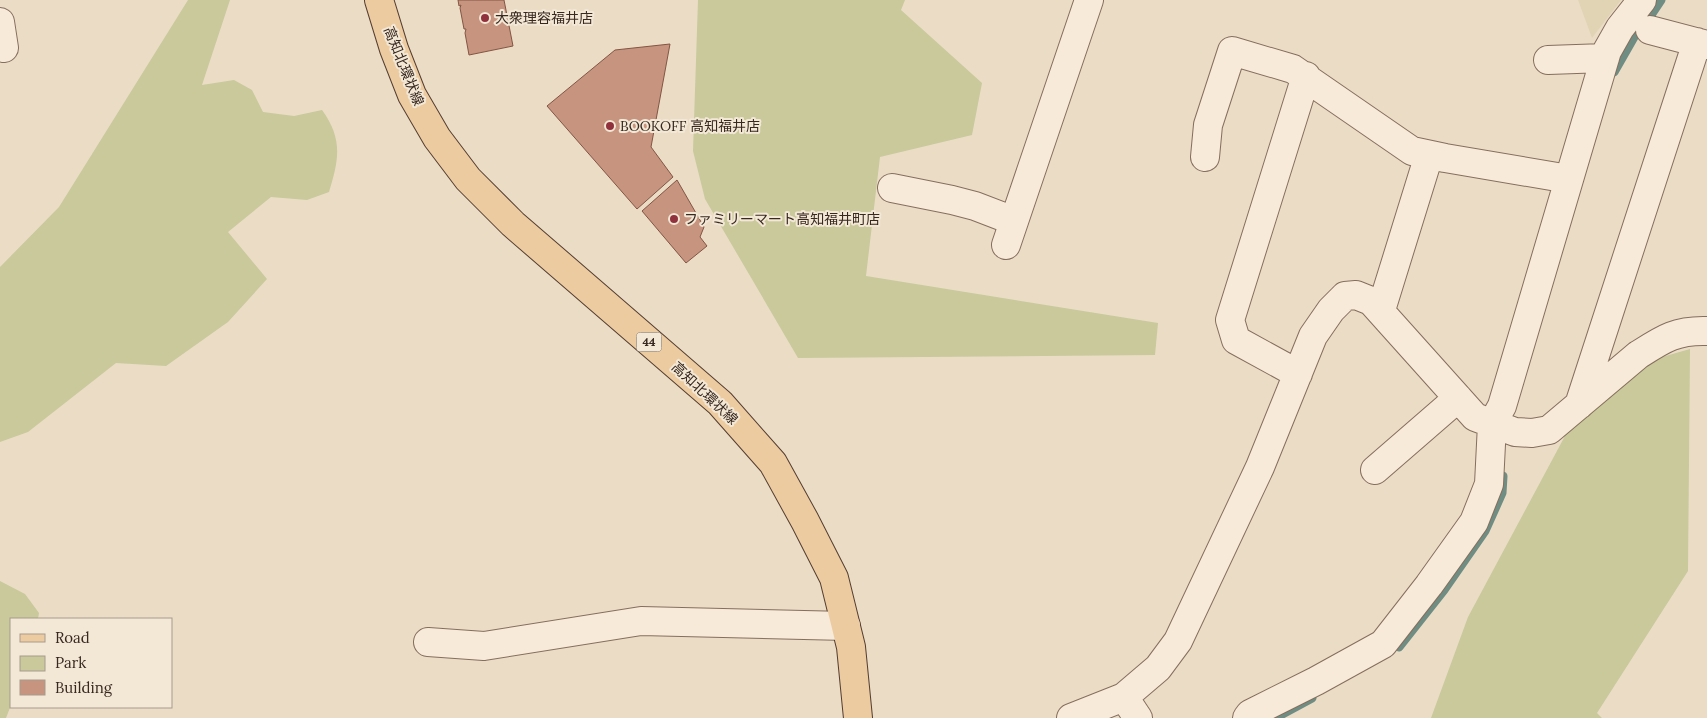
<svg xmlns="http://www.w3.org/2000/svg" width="1707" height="718" viewBox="0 0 1707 718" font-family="Lora,'Noto Sans JP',serif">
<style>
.farmland{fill:#e1d4b4}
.green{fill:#c9c99b}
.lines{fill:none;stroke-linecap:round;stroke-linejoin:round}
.stream{stroke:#6f8d82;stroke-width:9}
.building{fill:#c7947f;stroke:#835544}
.minor-casing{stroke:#866e5d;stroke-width:30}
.major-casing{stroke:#543d31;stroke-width:30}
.minor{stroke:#f7ead9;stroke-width:28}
.major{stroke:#eccba1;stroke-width:28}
.poi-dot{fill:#91313e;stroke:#f3e7d5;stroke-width:2}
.labels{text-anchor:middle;stroke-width:4;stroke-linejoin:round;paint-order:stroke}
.shield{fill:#f3e7d5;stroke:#6f6156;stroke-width:1}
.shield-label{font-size:12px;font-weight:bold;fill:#372820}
.poi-label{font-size:14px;fill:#372820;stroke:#f3e7d5;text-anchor:start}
.street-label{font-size:14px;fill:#372820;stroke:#f3e7d5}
</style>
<rect width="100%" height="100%" fill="#ebdcc6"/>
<path class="farmland" d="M1578 0H1621L1592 38Z"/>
<path class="green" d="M188 0H230L202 85 234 80 252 90 263 112 294 116 322 110C343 139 339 159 329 192L307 200 271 197 228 232 267 279 228 322 166 366 116 363 28 432 0 442V267L59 207Z
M698 0H905L901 10 982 83 972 135 880 157 866 276 1158 323 1155 355 798 358 705 199 693 151Z
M1690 349 1688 571 1597 713 1602 718H1431L1468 617 1573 421 1641 363Z
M0 581 25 594 39 613 38 619H11V705L6 718H0Z"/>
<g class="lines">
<path class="stream" d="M1651 15 1661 0
M1614 72 1638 30
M1399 647 1444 590 1485 531 1502 493 1503 476
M1275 718 1312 698"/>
</g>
<path class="building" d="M458 0H504L513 46 469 55 465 33 466 29H464L460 8 461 5 459 6Z
M670 44 651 147 673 177 637 209 547 106 615 50Z
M677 180 704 227 700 237 707 246 686 263 642 211Z"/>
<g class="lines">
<defs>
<path id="minor" d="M0 22 4 48
M1650 30 1707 45
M1548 60 1605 58
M1205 157 1208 125 1232 51 1293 69 1412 151 1445 158 1569 179
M892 188 952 200 975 206 1014 221
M1006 245 1089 0
M1381 310 1429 155
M1298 374 1236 340 1230 320 1306 76
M1579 405 1697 42
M1375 470 1458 398
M428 642 484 646 641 621 846 626
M1124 697 1138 718
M1071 718 1124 697 1158 668 1178 641 1260 467 1313 336 1331 310 1345 296 1356 295 1371 301 1475 417 1515 432 1532 433 1549 430 1638 355C1663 339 1676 330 1707 331
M1247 718 1250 714 1316 681 1383 644 1429 585 1474 522 1489 484 1492 424 1502 406 1607 51 1620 28 1642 0"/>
<path id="major" d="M379 0 394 49 412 95 437 138 468 179 513 224 720 403 773 463 805 521 834 578 851 647 858 718"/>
</defs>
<use href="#minor" class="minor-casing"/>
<use href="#major" class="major-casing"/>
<use href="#minor" class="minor"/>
<use href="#major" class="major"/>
</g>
<g class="poi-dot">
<circle cx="485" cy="18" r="5"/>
<circle cx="610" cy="126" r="5"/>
<circle cx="674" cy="219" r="5"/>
</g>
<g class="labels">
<rect class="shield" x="636.5" y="332.5" width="25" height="19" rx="4"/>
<g class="shield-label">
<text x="649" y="346">44</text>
</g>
<g class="poi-label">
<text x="495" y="23">大衆理容福井店</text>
<text x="620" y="131">BOOKOFF 高知福井店</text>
<text x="684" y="224">ファミリーマート高知福井町店</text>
</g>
<g class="street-label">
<text transform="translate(404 66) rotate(68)" y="5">高知北環状線</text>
<text transform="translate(705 393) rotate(43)" y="5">高知北環状線</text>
</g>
</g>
<rect x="10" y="618" width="162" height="90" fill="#f3e7d5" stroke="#a89b8d"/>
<rect x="20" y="634" width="25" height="8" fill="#eccba1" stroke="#a89b8d"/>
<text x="55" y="643" font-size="15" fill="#372820">Road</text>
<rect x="20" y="656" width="25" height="15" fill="#c9c99b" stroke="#a89b8d"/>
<text x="55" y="668" font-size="15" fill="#372820">Park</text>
<rect x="20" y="680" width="25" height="15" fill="#c7947f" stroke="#a89b8d"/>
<text x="55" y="693" font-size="15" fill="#372820">Building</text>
</svg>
